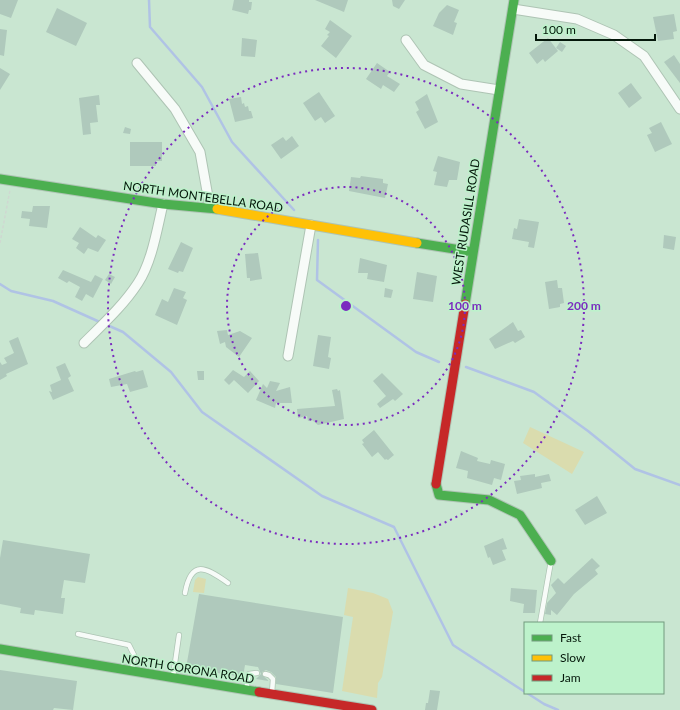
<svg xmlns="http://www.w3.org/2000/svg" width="680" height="710" viewBox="0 0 680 710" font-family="Lato,sans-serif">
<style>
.green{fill:#dadcae}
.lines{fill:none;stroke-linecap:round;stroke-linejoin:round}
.stream{stroke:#b0c3e5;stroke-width:2.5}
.building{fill:#afc9bc}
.lane-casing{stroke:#aec4b4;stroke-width:6}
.street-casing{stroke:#aec4b4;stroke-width:11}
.fast-casing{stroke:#aec4b4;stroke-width:11}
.slow-casing{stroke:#aec4b4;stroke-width:11}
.jam-casing{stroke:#aec4b4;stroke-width:11}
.path{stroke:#cfd8d1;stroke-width:1.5;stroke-dasharray:3 2;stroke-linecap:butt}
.lane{stroke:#f7fbf8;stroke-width:4.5}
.street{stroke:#f7fbf8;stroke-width:9}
.fast{stroke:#4caf50;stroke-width:9}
.slow{stroke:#ffc107;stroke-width:9}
.jam{stroke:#c62828;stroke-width:9}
.ring{fill:none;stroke:#7b2cbf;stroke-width:2;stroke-dasharray:2 4}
.labels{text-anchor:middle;stroke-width:3;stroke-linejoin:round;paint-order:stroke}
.street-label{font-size:12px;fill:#04170a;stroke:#bdf2cb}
.centre{fill:#7b2cbf;stroke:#bdf2cb;stroke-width:2}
.ring-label{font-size:12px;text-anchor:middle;font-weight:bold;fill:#7b2cbf;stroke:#bdf2cb;stroke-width:3;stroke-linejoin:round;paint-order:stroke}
</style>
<rect width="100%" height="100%" fill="#c9e6d1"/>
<path class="green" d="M530 427 584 452 572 474 523 443Z
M198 577 206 579 204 593 193 592 195 580Z
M348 588 373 593 388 599 393 612 382 677 378 683 377 698 342 691 353 617 344 615Z"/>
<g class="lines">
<path class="stream" d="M149 0 150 27 202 87 232 142 294 210
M318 240 317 280 416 352 439 362
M0 284 11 291 53 301 102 323
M107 325 123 332 171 372 202 412 322 496 394 527 453 645 525 692
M466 367 534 392 588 431 635 469 680 485
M527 693 544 704 558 710"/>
</g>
<path class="building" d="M0 0H18L11 18 0 14Z
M234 0H249V2H252L251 10H249L248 14 232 10Z
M315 0H348L344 12Z
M392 0H405L399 9 393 6Z
M447 5 459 10 454 22 457 23 453 35 433 26 439 13Z
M57 8 87 23 76 46 46 32Z
M674 14 677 31 673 32 674 39 658 41 653 17Z
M330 20 352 36 336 58 321 46 329 36 327 35 330 32 325 29Z
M0 29 7 30 4 56 0 55Z
M242 38 257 40 255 57 241 56Z
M548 38 558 51 545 62 543 59 537 64 529 53Z
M560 42 566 46 562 52 556 48Z
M674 55 680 64V83L664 62Z
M377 63 390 72 387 76 400 84 394 92 383 85 381 89 366 79Z
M0 68 10 74 0 90Z
M631 83 642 98 629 108 618 93Z
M319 92 335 116 325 123 321 117 315 121 303 103Z
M427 94 438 122 425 129 416 112 419 110 415 102Z
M99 95 100 105H96L98 122 90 123 91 134 83 135 79 98Z
M241 97 242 104 244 103 245 107 248 106 249 111H251L253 118 235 122 229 99Z
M661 122 672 144 655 152 647 135 652 133 649 128Z
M125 127 131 129 130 134 123 133Z
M292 136 299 146 281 159 271 145 283 137 286 141Z
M130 142H162V161H156V166H130Z
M438 156 460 162 457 180H449L447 187 434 185 437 172 433 171Z
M361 176 383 179V183L388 184 385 198 349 191 351 177 360 178Z
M33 206H50L47 228 29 226 30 219 21 218 22 211 32 212Z
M519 219 539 222 534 248 528 247 529 242 512 239 514 228 517 229Z
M80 227 96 238 98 235 106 240 98 252 88 248 84 254 76 248 79 243 72 239Z
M664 235 676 237 674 250 663 248Z
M181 242 193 248 183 272 179 271 178 273 168 269Z
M258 253 262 279 250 281V278H247L245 254Z
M360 258 387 265 384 282 367 279 368 273H358Z
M63 270 91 282 95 275 103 279 93 298 86 294 82 301 75 297 80 287 69 281 67 283 58 278Z
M417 272 437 276 433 302 413 299Z
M109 274 115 277 111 284 105 280Z
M557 280 558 288H562L564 303 560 304V307L549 309 545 282Z
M174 288 186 292 183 298 187 300 177 325 155 315 162 299 168 302Z
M385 288 393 290 391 298 384 297Z
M513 322 518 331 521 330 525 337 515 343 513 341 495 349 489 339Z
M227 330 228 335 240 331 252 338 239 357 226 347 225 342 220 344 217 331Z
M318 335 331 337 328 357 331 358 329 369 313 366Z
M18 337 28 364 6 374 7 376 0 380V362L2 365 7 363 4 358 14 353 9 341Z
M65 363 71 376 68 378 74 391 53 400 49 391 52 392 50 385 61 380 56 367Z
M143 370 148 387 130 392 127 384 111 387 109 379 135 371 136 372Z
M233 370 244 377 250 371 259 381 248 393 234 380 229 385 224 380Z
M197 371H204V380H198Z
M382 373 403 394 395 401 393 399 380 408 377 404 386 396 373 381Z
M270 381 280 383 276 391 290 387 292 403H276L275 408 256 400 263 384 267 388Z
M337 389 338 391 340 390 344 419 318 425 312 420 308 421 307 416 298 418 297 409 335 406 332 390Z
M374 430 394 455 388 460 386 459 385 460 378 452 372 457 362 444 364 443 362 440Z
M461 451 478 458 477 461 490 464 491 460 505 464 501 480 494 478 492 485 467 478 468 471 456 468Z
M535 474V477L549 474 551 481 541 483 542 488 517 494 514 481 521 480 520 476Z
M597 496 607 513 585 525 575 510Z
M503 538 507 549 502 550 506 560 493 565 490 557 488 558 484 546Z
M3 540 90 554 85 583 64 580 61 598H65L63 614 35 610 34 615 20 613 21 608 0 604V558Z
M592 558 600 566 595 570 598 574 574 594 557 615 551 610V615L545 614 547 603 556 593 551 585 558 578 564 584Z
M511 588 537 590 535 613H523L524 604 510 601Z
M199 594 343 617 333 693 276 684V677L271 672 266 670 262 672V675L269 681 256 679 261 674 258 667 245 665 243 677 186 668Z
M0 670 77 681 73 710 54 708 53 710H0Z
M430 690 440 691 437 710H425L426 703H428Z"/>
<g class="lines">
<defs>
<path id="lane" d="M185 593C191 559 206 567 228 583
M540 623 551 561
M78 634 129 645 134 655 132 671
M265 674 269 675 273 679 272 693
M173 677 179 635
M246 690 249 674 257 673"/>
<path id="street" d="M513 9 577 19 614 35 644 56 680 109
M406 40 424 65 461 84 499 90
M137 63 175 109 200 152 210 208
M84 343C103 324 123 306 138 283 152 262 157 229 163 204
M288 356 311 225"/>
<path id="fast" d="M0 179 163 204 217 209
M417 243 473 252
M465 304 514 0
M436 484 439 495 489 500 520 515 551 561
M0 649 259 692"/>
<path id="slow" d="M217 209 417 243"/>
<path id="jam" d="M436 484 465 304
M259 692 372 710"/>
</defs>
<use href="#lane" class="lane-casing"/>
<use href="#street" class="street-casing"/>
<use href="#fast" class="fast-casing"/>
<use href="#slow" class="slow-casing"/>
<use href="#jam" class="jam-casing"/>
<path class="path" d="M0 243 10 190"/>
<use href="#lane" class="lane"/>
<use href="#street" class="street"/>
<use href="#fast" class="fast"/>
<use href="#slow" class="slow"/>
<use href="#jam" class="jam"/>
</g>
<g class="ring">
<circle cx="346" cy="306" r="119"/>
<circle cx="346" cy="306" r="238"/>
</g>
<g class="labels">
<g class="street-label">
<text transform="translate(203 197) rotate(8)" y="4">NORTH MONTEBELLA ROAD</text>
<text transform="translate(466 222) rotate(-81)" y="4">WEST RUDASILL ROAD</text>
<text transform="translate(188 669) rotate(9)" y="4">NORTH CORONA ROAD</text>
</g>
</g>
<circle cx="346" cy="306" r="6" class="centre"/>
<g class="ring-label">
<text x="465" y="310">100 m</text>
<text x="584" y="310">200 m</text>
</g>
<rect x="524" y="622" width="140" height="72" fill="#bdf2cb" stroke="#739a7e"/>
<rect x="532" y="635" width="20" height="6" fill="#4caf50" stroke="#739a7e"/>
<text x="560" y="642" font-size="12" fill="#04170a">Fast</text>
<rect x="532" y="655" width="20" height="6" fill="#ffc107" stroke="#739a7e"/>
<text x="560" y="662" font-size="12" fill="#04170a">Slow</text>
<rect x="532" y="675" width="20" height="6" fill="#c62828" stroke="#739a7e"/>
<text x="560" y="682" font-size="12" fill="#04170a">Jam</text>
<path d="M536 34v6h119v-6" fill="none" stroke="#04170a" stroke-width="2"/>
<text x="542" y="34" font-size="12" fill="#04170a" stroke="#bdf2cb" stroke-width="3" paint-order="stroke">100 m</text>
</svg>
